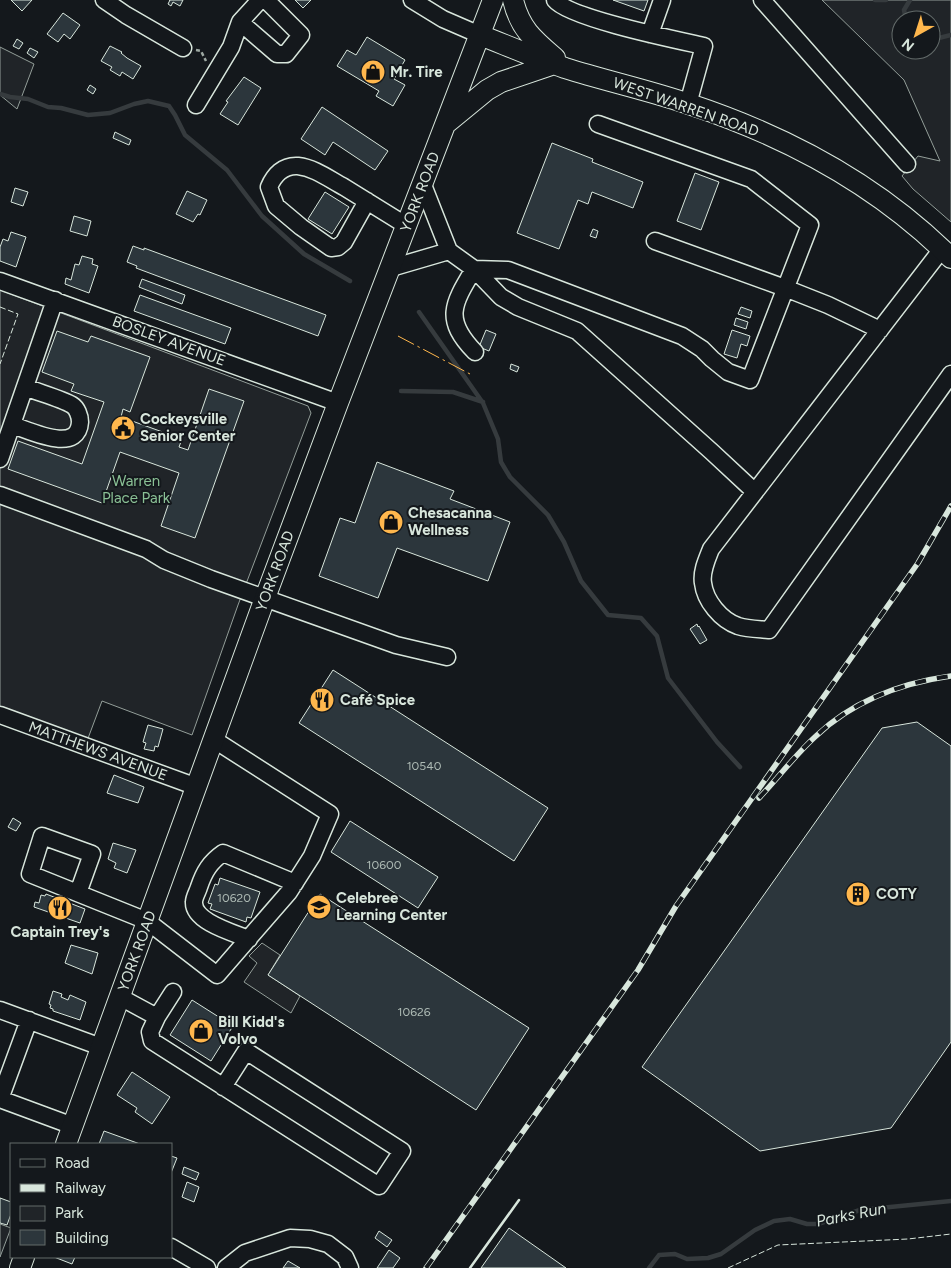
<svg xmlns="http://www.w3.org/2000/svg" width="951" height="1268" viewBox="0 0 951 1268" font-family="Figtree,sans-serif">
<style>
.green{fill:#202428;stroke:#939e99;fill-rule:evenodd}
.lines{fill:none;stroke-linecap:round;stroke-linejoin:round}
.stream{stroke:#363b3e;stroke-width:4.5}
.building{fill:#2c363c;stroke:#d8e6dc}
.minor-casing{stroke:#d8e6dc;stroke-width:19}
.major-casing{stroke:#d8e6dc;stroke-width:22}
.path{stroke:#9da8a2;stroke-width:2.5;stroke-dasharray:4 2.5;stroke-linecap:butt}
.minor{stroke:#14181c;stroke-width:16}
.major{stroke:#14181c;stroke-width:20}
.rail-casing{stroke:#d8e6dc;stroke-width:5.5}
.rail{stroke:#14181c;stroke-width:4;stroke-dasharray:11;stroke-linecap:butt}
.fence{stroke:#d8e6dc;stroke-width:1;stroke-dasharray:6 2.5;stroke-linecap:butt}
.wall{stroke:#d8e6dc;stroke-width:2.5}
.power{stroke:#ffb74d;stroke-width:1;stroke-dasharray:18 4 2.5 4;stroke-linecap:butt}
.labels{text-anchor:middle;stroke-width:4;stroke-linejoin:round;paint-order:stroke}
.number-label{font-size:12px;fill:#adbab4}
.poi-label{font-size:15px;font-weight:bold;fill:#d8e6dc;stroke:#14181c;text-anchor:start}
.street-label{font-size:15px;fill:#d8e6dc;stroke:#14181c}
.park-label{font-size:15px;fill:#8ac095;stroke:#14181c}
.water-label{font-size:16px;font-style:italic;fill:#d8e6dc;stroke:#14181c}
</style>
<rect width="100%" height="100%" fill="#14181c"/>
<path class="green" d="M822 0H951V222L913 189 902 176 918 156 940 161 904 80ZM901 20H931V50H901Z
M0 47 34 64 17 109 0 95Z
M0 290 308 406 311 413 238 605 192 735 102 701 87 741 0 709Z
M262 943 280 955 268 975 300 996 291 1013 244 982 257 963 249 956Z
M0 1224 11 1228 0 1257Z"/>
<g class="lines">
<path class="stream" d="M875 0H886
M906 20 904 10 910 0
M931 40 951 35
M0 94 10 97 28 99 48 107 61 108 88 115 110 113 134 104 148 101 169 106 175 115 185 135 227 170 262 216 304 254 350 281
M419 312 483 403 498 439 501 462 510 477 548 515 564 542 581 581 608 615 641 618 657 636 668 678 717 742 740 767
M401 391 453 392 483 402
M649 1268 659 1255 675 1254 687 1259 708 1258 721 1254 755 1230 774 1221 790 1219 807 1224H818L860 1210 951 1201"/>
</g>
<path class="building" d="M11 0H32L22 11Z
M170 0H169H183L180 6 173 2 171 6 168 4Z
M295 0H311L303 8Z
M613 0H648L644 11Z
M63 13 80 25 70 39 64 34 58 42 47 34Z
M367 37 405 60 394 79 405 85 393 106 376 96 379 91 337 66 347 50 356 55Z
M17 39 23 43 19 49 13 46Z
M110 46 122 52 121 53 127 58 141 66 133 79 122 72 120 76 110 70 112 67 101 61Z
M30 48 38 52 34 58 27 53Z
M244 77 261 88 238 125 220 114 228 102 226 101Z
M90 85 96 89 93 94 87 90Z
M322 107 388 151 375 170 333 142 325 155 301 139Z
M115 132 131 140 129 145 113 138Z
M552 143 593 159 592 162 643 182 633 208 592 192 588 204 578 200 559 249 517 233Z
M695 173 719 182 701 230 677 221Z
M15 188 28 192 23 206 11 202Z
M187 191 207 200 200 215 198 214 193 222 176 214Z
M325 192 349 207 332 234 308 219Z
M74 216 91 221 87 236 70 231Z
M593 229 598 231 596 238 590 236Z
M11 232 26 237 16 267 0 261V247L3 239 8 241Z
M133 246 144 250V248L326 315 318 336 136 268 137 266 127 262Z
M82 256 93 259 92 264 98 266 89 293 65 284 66 278 71 280 75 264 79 265Z
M142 279 185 295 182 304 139 287Z
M140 295 231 328 225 344 134 311Z
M741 307 752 311 750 318 738 314Z
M736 318 748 322 746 329 734 325Z
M486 330 496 334 489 351 479 347Z
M732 330 750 336 747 346 741 344 737 358 724 354Z
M57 331 88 342 91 336 150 357 130 412 123 409 121 417 182 439 179 447 188 450 209 389 244 401 195 538 161 526 179 473 120 452 102 503 8 469 18 441 82 464 104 402 71 391 74 384 42 372Z
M511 364 519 367 517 372 510 369Z
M377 462 454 491 450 499 510 522 488 581 397 548 378 598 319 576 340 518 355 523Z
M697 624 698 627 699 626 707 640 700 644 690 629Z
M333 670 548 808 514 861 299 723Z
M917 722 951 746V1042L891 1128 760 1151 642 1067 882 728Z
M148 725 163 729 158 747 155 746 154 751 144 749 146 743 143 742Z
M114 775 144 787 138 803 107 793Z
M13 818 21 823 16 831 8 827Z
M350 821 438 877 418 908 331 852Z
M113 843 136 850 127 873 114 868 116 863 108 859Z
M220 878 260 892 251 918 247 917 246 922 210 909 212 904 208 903 215 884 218 885Z
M46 894 85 909 80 923 34 907 35 902 39 903 41 895 45 896Z
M320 894 529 1028 476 1110 268 975Z
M71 945 98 953 92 974 65 963Z
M53 991 62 994 61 997 68 1000 70 995 86 1002 80 1020 53 1011V1009L50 1008 51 1005 49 1004Z
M192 1000 233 1026 211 1061 170 1035Z
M132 1072 170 1097 152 1124 135 1112 137 1108 117 1095Z
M104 1131 140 1144H99Z
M171 1156 177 1158 171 1173Z
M184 1167 199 1173 196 1180 182 1174Z
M187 1182 199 1187 194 1202 182 1197Z
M0 1198 11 1202V1214L7 1225 0 1223Z
M509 1228 566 1268H481Z
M379 1231 392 1240 387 1247 375 1238Z
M389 1250 400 1258 393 1268H377Z
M54 1257H75L72 1264Z
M288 1261 300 1268H283Z"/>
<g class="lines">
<defs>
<path id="minor" d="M104 0 126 15 183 48
M412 0 443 19 480 35
M555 0C569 18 677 40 704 46L688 104
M762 0 907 164
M240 22 260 0
M650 34 662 0
M196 105 231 47 240 22 277 54H286L301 35 266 0
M367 201 344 242 338 247 331 248 301 227 276 206 269 187C274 175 283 165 298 166 315 168 329 179 344 187 365 200 386 213 407 226
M655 241 785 288 828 305 880 330
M942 249 711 549C707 559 701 572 703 583 705 601 721 620 738 626 748 629 759 629 769 630L951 374
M449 251 474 269 501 297 518 307 577 331 712 452 755 492
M391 268 449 251 423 185
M0 281 338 403
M475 352C443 319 453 304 474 269L508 270 682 336 702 349 712 359 728 372 750 380 810 225 751 179 598 124
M12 425C29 430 78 455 80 422 80 416 77 408 72 405 62 399 37 392 25 387
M0 459 55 300
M0 495 146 549 164 560 211 579 396 645 447 657
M0 715 197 787
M78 893 92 854 42 836 30 874 147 921 217 975 289 892 312 856 330 814 213 739
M249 939C234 933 193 922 194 902 194 897 198 891 199 887 204 872 210 862 223 853L295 883
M120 997 157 1017 150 1032 152 1041 379 1186 402 1151 246 1051 223 1087
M0 1010 101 1047
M157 1017 173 992
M29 1020 0 1099 73 1126
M171 1247 207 1268
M226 1268 245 1253 290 1238 310 1239 328 1244 345 1257 350 1268"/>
<path id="major" d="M513 0C520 29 534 40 555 58
M480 35C508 46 536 58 565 68 606 81 648 90 689 104 786 136 878 185 951 258
M448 122 487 90 501 82 554 64
M66 1144 265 598 338 403 493 0
M20 1268 24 1257"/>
</defs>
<use href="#minor" class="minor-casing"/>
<use href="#major" class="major-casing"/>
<path class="path" d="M196 50 201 51 206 61"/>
<use href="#minor" class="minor"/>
<use href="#major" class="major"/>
<defs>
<path id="rail" d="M759 798C778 778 795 755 816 736 853 701 901 683 951 676
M426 1268 638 970 676 906 918 563 951 506"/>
</defs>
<use href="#rail" class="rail-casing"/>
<use href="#rail" class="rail"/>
<path class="fence" d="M0 307 18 314 0 364
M728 1268 778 1245 908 1239 951 1234"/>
<path class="wall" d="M470 1268 519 1200"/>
<path class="power" d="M398 336 470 374"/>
</g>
<defs>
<symbol id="shop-disc" viewBox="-11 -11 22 22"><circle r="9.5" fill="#ffb74d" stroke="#14181c"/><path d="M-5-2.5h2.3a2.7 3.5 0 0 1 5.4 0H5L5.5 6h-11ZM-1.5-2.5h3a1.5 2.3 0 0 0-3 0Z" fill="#111"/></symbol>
<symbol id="civic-disc" viewBox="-11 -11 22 22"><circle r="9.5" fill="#ffb74d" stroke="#14181c"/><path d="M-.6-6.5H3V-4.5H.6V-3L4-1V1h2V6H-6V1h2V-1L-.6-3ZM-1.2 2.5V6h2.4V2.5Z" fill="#111"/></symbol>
<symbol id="restaurant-disc" viewBox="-11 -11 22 22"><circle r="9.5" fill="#ffb74d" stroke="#14181c"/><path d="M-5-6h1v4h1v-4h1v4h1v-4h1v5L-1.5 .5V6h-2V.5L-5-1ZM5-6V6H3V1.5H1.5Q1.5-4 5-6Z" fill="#111"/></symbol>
<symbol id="building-disc" viewBox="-11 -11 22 22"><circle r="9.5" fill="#ffb74d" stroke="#14181c"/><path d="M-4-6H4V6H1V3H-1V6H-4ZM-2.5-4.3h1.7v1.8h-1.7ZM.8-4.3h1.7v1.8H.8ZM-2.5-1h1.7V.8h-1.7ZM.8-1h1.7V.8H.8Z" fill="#111"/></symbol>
<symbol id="school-disc" viewBox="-11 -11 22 22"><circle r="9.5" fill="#ffb74d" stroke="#14181c"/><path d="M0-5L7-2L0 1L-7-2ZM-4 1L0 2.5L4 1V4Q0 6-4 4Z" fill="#111"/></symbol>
</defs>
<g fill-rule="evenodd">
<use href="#shop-disc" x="359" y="58" width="28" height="28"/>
<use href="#civic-disc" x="109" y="414" width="28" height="28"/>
<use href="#shop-disc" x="377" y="508" width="28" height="28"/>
<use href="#restaurant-disc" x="308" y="686" width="28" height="28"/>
<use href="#building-disc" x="844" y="880" width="28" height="28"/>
<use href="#school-disc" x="305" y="893" width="28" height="28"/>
<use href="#restaurant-disc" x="46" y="894" width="28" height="28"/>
<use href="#shop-disc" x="187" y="1017" width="28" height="28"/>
</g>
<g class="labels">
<g class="number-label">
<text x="424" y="770">10540</text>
<text x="384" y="869">10600</text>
<text x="234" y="902">10620</text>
<text x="414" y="1016">10626</text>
</g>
<g class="poi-label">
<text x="390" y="77">Mr. Tire</text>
<text x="140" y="424">Cockeysville<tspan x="140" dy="17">Senior Center</tspan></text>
<text x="408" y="518">Chesacanna<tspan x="408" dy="17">Wellness</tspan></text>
<text x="340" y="705">Café Spice</text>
<text x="876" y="899">COTY</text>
<text x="336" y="903">Celebree<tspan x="336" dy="17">Learning Center</tspan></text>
<text x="60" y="937" text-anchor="middle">Captain Trey's</text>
<text x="218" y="1027">Bill Kidd's<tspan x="218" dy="17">Volvo</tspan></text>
</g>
<g class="street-label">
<text transform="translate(686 107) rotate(19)" y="5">WEST WARREN ROAD</text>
<text transform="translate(420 192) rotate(-69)" y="5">YORK ROAD</text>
<text transform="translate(169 341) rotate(20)" y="5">BOSLEY AVENUE</text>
<text transform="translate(275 571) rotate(-70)" y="5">YORK ROAD</text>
<text transform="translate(98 751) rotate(20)" y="5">MATTHEWS AVENUE</text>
<text transform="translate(137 951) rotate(-70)" y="5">YORK ROAD</text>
</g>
<g class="park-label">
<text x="136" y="486">Warren<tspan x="136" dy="17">Place Park</tspan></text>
</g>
<g class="water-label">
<text transform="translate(851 1214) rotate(-11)" y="6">Parks Run</text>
</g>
</g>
<rect x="10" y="1143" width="162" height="115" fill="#14181c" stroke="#626a69"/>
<rect x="20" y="1159" width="25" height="8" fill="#14181c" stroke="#626a69"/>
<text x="55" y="1168" font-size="15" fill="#d8e6dc">Road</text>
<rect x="20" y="1184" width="25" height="8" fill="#d8e6dc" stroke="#626a69"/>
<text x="55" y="1193" font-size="15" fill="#d8e6dc">Railway</text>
<rect x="20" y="1206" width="25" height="15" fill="#202428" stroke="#626a69"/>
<text x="55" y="1218" font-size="15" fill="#d8e6dc">Park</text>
<rect x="20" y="1230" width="25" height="15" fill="#2c363c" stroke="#626a69"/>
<text x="55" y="1243" font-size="15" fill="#d8e6dc">Building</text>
<g transform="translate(916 35) rotate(219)"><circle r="24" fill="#14181c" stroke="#626a69"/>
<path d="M0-4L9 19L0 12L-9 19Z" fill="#ffb74d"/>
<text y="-8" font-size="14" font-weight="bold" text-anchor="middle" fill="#d8e6dc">N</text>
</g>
</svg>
